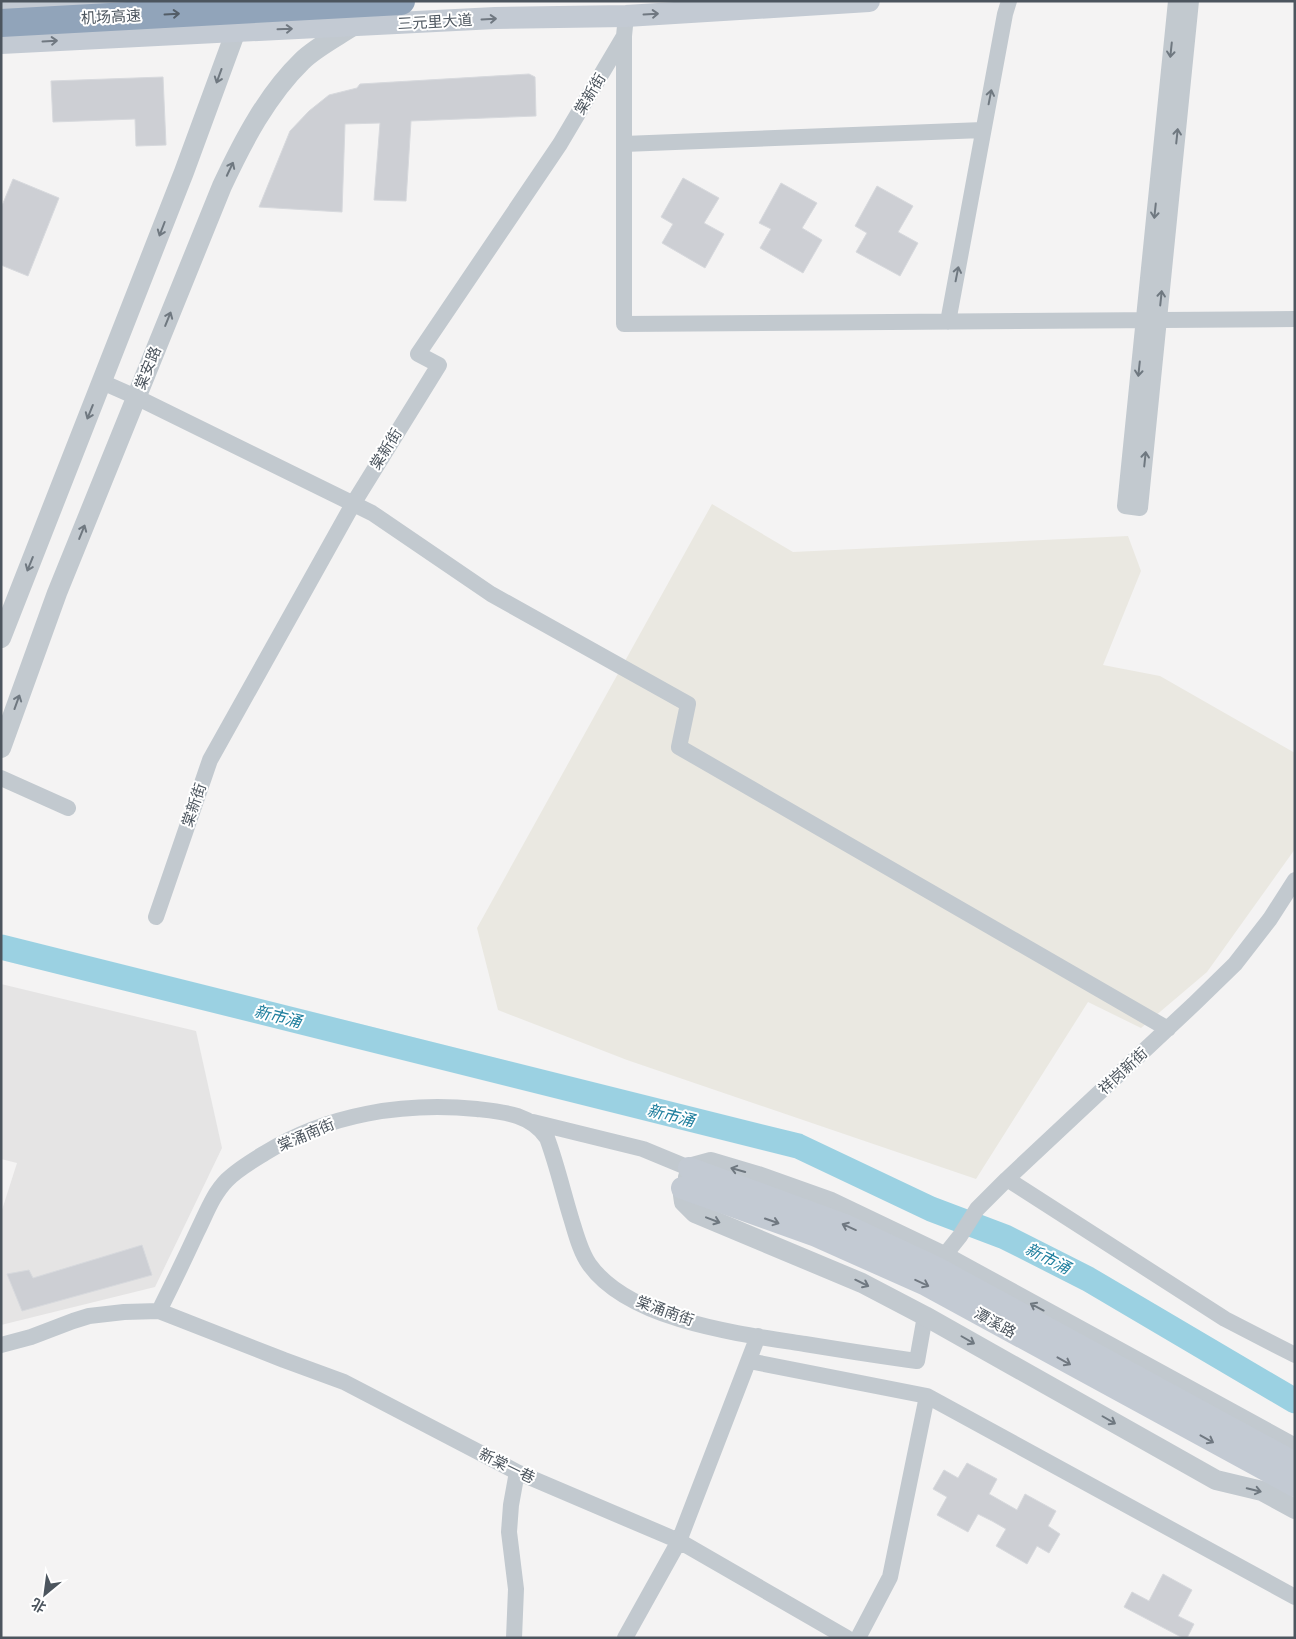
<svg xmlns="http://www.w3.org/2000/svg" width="1296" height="1639" viewBox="0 0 1296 1639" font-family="'Exo 2','Noto Sans SC',sans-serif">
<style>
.commercial{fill:#eae8e1}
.education{fill:#e5e4e4}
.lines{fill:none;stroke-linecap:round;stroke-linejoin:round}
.river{stroke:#9bd1e2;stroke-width:25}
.building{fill:#cdcfd4;stroke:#d7d9dd}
.minor{stroke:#c2c9cf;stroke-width:16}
.tertiary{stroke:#c2c9cf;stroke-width:20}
.secondary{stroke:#c3cad3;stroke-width:22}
.motorway{stroke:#91a4ba;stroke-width:28}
.oneway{stroke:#535d67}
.oneway2{stroke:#707881}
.oneway3{stroke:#6f7880}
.labels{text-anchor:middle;stroke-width:4;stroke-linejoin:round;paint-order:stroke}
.street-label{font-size:15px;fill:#4c555e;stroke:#fff}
.water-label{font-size:16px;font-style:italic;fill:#1f7f9e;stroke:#fff}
</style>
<rect width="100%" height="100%" fill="#f4f3f3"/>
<path class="commercial" d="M712 504 793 552 1128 536 1141 571 1103 665 1160 676 1295 753V849L1207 972 1141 1028 1088 1002 976 1179 627 1060 498 1010 477 928Z"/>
<path class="education" d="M1 984 196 1031 222 1148 155 1287 1 1325V1213L17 1163 1 1159Z"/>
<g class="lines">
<path class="river" d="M1 947 798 1146 931 1209 1005 1237 1088 1279 1295 1401"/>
</g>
<path class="building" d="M529 74 535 77 536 116 411 121 406 201 374 200 380 123 345 124 342 212 259 207 290 131 309 111 329 95 357 88 360 84Z
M163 77 166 145 136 146 135 119 53 122 51 81Z
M683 178 719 198 704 223 724 234 705 268 662 243 673 224 661 217Z
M13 179 59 198 28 276 1 265V208Z
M781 183 817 203 802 228 822 240 803 273 760 248 771 229 759 223Z
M877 186 913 206 898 232 918 243 900 276 856 252 867 233 855 226Z
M142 1245 152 1275 22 1311 7 1274 29 1270 33 1278Z
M967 1463 997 1479 989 1494 1017 1510 1025 1494 1056 1511 1048 1526 1060 1534 1049 1553 1037 1546 1027 1564 996 1546 1006 1529 992 1521 978 1514 968 1532 937 1515 947 1497 933 1489 944 1470 958 1478Z
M1163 1574 1192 1590 1178 1616 1194 1624 1187 1638H1183L1124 1607 1132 1592 1149 1601Z"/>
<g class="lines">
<path class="minor" d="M1176 1 1125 506 1140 508 1191 1
M624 36V324L1295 319
M624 144 983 130
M948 322 1005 14 1009 1
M102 382 136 397 372 513 491 594 688 704 679 747 1168 1029
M1 778 68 808
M156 917 210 760 353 504 439 365 418 354 560 144 624 36 626 16
M533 1122 643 1149 689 1168 686 1177
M1007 1179 1225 1319 1295 1355
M944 1256 960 1236 977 1209 1007 1179 1195 1003 1235 964 1270 919 1295 880
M159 1311C172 1285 185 1258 197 1232 206 1214 213 1194 227 1180 238 1169 252 1161 265 1153 328 1114 403 1102 477 1109 504 1112 531 1114 547 1138 557 1165 563 1192 571 1218 576 1234 580 1251 589 1264 629 1321 740 1334 805 1344 842 1350 880 1356 917 1361L925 1316
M1 1345 31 1337 73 1321 89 1316 124 1312 159 1311 284 1360 344 1382 517 1472 679 1541 847 1638
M749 1361 927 1396 1295 1597
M514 1638 516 1589 509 1532 511 1505 517 1472
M625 1638 679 1541 758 1336
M858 1638 890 1577 927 1396"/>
<path class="tertiary" d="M1 638 184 172 241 17
M1 748 57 593 222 186C243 141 267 95 302 61 315 48 338 36 353 26
M689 1168 711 1162 758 1176 831 1202 944 1256 1295 1448
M682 1188 684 1202 695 1213 862 1283 925 1316 1216 1480 1262 1491 1295 1509"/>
<path class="secondary" d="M1 8 145 1
M1 43 495 18 626 16 869 1
M689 1168 845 1225 937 1268 1295 1463
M682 1188 816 1236 926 1285 1295 1486"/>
<path class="motorway" d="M1 23 401 1"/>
</g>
<defs><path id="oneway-shaft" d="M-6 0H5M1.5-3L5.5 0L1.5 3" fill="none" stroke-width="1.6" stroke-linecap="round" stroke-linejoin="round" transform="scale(1.25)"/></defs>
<use class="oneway" href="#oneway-shaft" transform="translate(172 14) rotate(-3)"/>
<g class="oneway2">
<use href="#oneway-shaft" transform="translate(651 14) rotate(-3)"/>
<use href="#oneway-shaft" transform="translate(489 19) rotate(-3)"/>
<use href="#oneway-shaft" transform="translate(285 29) rotate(-2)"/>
<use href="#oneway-shaft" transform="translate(50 41) rotate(-3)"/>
<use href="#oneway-shaft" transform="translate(772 1221) rotate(19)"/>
<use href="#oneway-shaft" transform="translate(849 1227) rotate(-156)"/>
<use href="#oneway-shaft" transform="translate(922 1283) rotate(25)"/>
<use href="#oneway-shaft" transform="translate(1064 1361) rotate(29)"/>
<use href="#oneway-shaft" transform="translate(1207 1439) rotate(29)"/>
</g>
<g class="oneway3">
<use href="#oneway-shaft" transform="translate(1171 50) rotate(96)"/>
<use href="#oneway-shaft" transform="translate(219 76) rotate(110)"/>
<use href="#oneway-shaft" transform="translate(990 97) rotate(-79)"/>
<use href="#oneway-shaft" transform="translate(1177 136) rotate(-84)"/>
<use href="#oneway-shaft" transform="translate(230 169) rotate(-65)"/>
<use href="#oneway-shaft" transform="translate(1155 211) rotate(96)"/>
<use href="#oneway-shaft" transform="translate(162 229) rotate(111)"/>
<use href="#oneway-shaft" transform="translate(957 274) rotate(-79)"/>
<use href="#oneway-shaft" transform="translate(1161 298) rotate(-84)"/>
<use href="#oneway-shaft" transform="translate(168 319) rotate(-68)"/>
<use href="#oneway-shaft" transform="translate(1139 369) rotate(96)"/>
<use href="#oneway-shaft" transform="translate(90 412) rotate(112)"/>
<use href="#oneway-shaft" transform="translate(1145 459) rotate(-84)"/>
<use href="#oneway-shaft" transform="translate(82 532) rotate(-68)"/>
<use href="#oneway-shaft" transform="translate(30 564) rotate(112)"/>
<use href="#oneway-shaft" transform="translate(17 702) rotate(-70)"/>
<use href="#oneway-shaft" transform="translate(738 1170) rotate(-164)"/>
<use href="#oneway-shaft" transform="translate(713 1220) rotate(21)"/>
<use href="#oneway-shaft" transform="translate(862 1283) rotate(26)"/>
<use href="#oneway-shaft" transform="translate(1037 1307) rotate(-152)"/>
<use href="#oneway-shaft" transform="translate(968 1340) rotate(30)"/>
<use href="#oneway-shaft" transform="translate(1109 1420) rotate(30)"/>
<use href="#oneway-shaft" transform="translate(1254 1490) rotate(14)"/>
</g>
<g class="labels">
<g class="street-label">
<text transform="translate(111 17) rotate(-3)" y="5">机场高速</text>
<text transform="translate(435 22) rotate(-3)" y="5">三元里大道</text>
<text transform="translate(590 94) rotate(-59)" y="5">棠新街</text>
<text transform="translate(148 368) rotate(-68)" y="5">棠安路</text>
<text transform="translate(386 449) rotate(-58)" y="5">棠新街</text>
<text transform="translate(194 805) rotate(-71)" y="5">棠新街</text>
<text transform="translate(1123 1071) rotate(-43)" y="5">祥岗新街</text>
<text transform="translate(306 1135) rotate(-23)" y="5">棠涌南街</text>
<text transform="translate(665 1311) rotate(20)" y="5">棠涌南街</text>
<text transform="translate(995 1323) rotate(29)" y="5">潭溪路</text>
<text transform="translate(507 1466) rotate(26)" y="5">新棠一巷</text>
</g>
<g class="water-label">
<text transform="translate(278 1016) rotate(14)" y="6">新市涌</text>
<text transform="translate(671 1115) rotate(14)" y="6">新市涌</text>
<text transform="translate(1048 1258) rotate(27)" y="6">新市涌</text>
</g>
</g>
<rect width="1296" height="1639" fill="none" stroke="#4c555e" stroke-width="5"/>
<g transform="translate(45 1594) rotate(209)" stroke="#ffffff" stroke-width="4" paint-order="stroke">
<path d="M0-4L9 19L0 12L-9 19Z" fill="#4c555e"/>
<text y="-8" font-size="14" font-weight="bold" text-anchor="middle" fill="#4c555e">北</text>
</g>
</svg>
